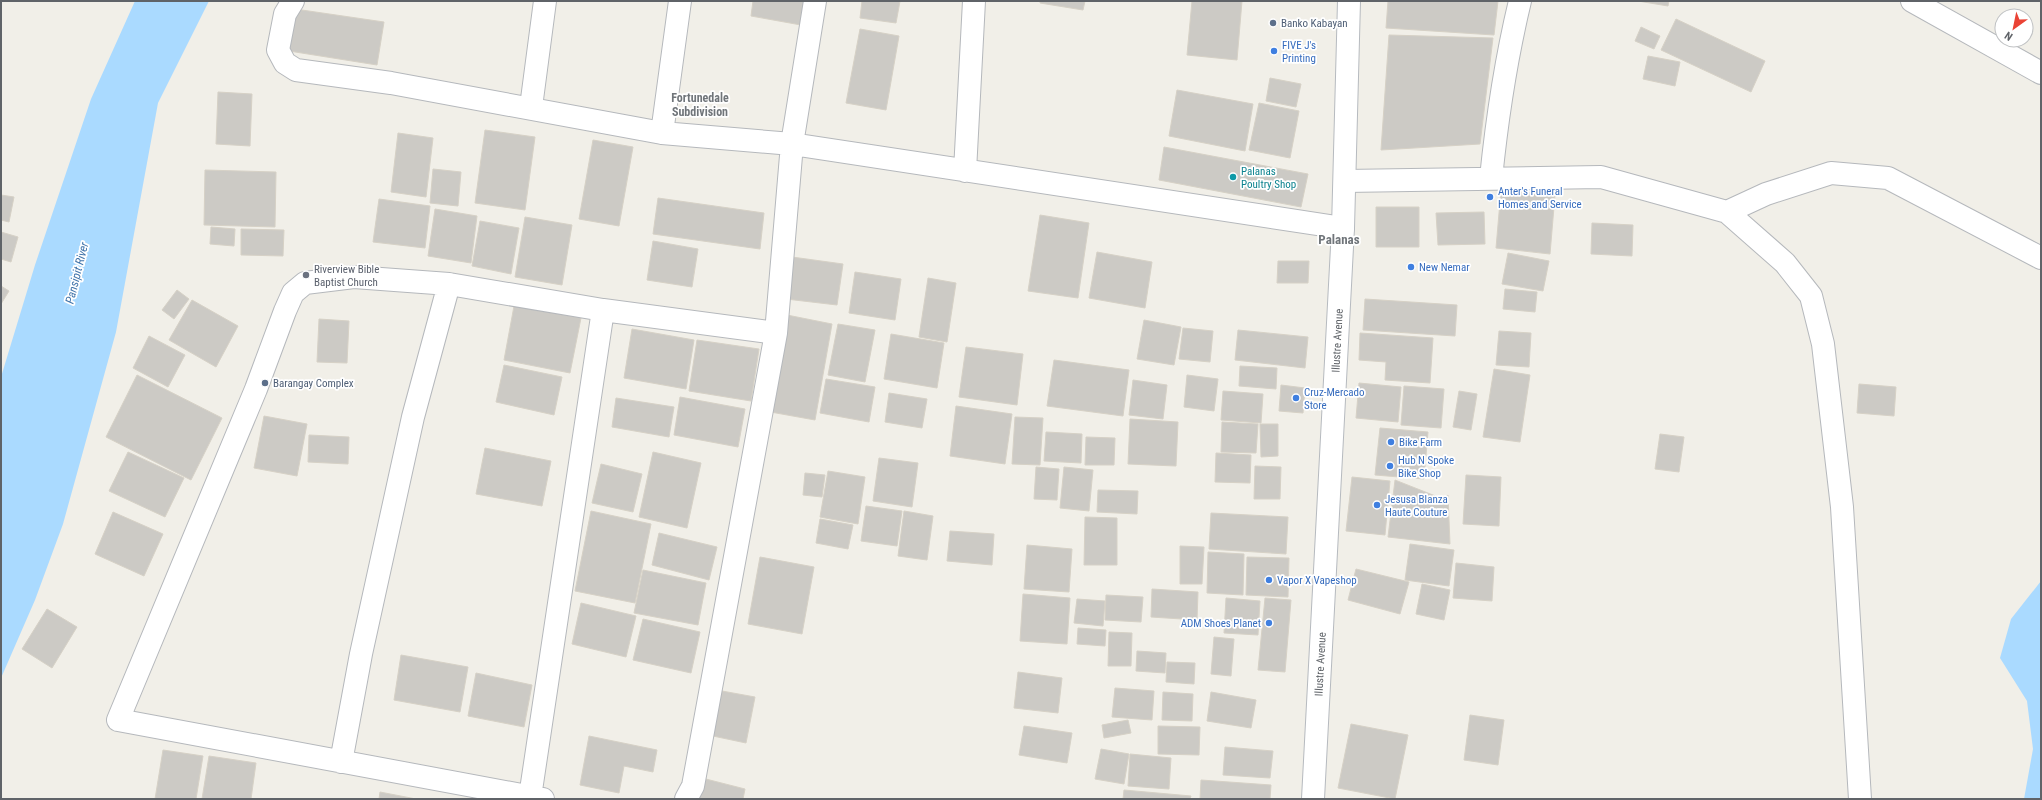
<svg xmlns="http://www.w3.org/2000/svg" width="2042" height="800" viewBox="0 0 2042 800" font-family="'Roboto Condensed',sans-serif">
<style>
.water{fill:#aadaff}
.building{fill:#cccac5;stroke:#d6d1c6}
.lines{fill:none;stroke-linecap:round;stroke-linejoin:round}
.minor-casing{stroke:#b5b8bc;stroke-width:24}
.secondary-casing{stroke:#b6babf;stroke-width:24}
.minor{stroke:#fff;stroke-width:22}
.secondary{stroke:#fff;stroke-width:22}
.service-dot{fill:#5c6f8a;stroke:#fff;stroke-width:1.5}
.shop-dot{fill:#3f7fe0;stroke:#fff;stroke-width:1.5}
.culture-dot{fill:#0f9aa8;stroke:#fff;stroke-width:1.5}
.worship-dot{fill:#6b7280;stroke:#fff;stroke-width:1.5}
.labels{text-anchor:middle;stroke-width:3.5;stroke-linejoin:round;paint-order:stroke}
.service-label{font-size:11px;fill:#4e5e75;stroke:#fff;text-anchor:start}
.shop-label{font-size:11px;fill:#366cbe;stroke:#fff;text-anchor:start}
.culture-label{font-size:11px;fill:#0d838f;stroke:#fff;text-anchor:start}
.worship-label{font-size:11px;fill:#5b616d;stroke:#fff;text-anchor:start}
.street-label{font-size:11px;fill:#5f6368;stroke:#fff}
.neighbourhood-label{font-size:12px;font-weight:bold;fill:#70757a;stroke:#fff}
.water-label{font-size:12px;font-style:italic;fill:#4174aa;stroke:#fff}
.quarter-label{font-size:13px;font-weight:bold;fill:#70757a;stroke:#fff}
</style>
<rect width="100%" height="100%" fill="#f1efe8"/>
<path class="water" d="M135 1H209L158 103 116 332 63 524 35 600 1 678V377L35 265 91 99Z
M2041 581V799H2024L2033 749 2027 701 2000 658 2011 619Z"/>
<path class="building" d="M753 1H805L801 25 751 16Z
M862 1H900L896 23 860 18Z
M1040 1H1085L1083 10 1040 3Z
M1192 1H1242L1237 60 1187 55Z
M1388 1H1498L1494 35 1386 28Z
M1638 1H1669L1668 6Z
M295 9 384 22 377 65 289 51Z
M1676 19 1765 61 1751 92 1661 50Z
M1641 27 1660 36 1654 49 1635 41Z
M860 29 899 36 886 110 846 103Z
M1389 35 1493 38 1480 144 1381 150Z
M1648 56 1680 62 1675 86 1643 79Z
M1270 78 1301 84 1296 107 1266 101Z
M1177 90 1253 104 1245 151 1169 136Z
M218 92 252 94 250 146 216 144Z
M1259 103 1299 111 1290 158 1249 150Z
M485 130 535 137 525 210 475 203Z
M398 133 433 138 426 197 391 192Z
M593 140 633 147 619 226 579 219Z
M1164 147 1308 174 1301 207 1159 180Z
M433 169 461 172 458 206 430 203Z
M205 170 276 172 275 227 204 225Z
M1501 190 1555 195 1550 254 1496 248Z
M1 195 14 197 9 222 1 220Z
M658 198 764 213 760 249 653 234Z
M379 199 430 206 425 248 373 242Z
M1376 207H1419V247H1376Z
M435 209 477 216 471 263 428 256Z
M1484 212 1485 244 1438 245 1436 213Z
M1040 215 1089 223 1078 298 1028 291Z
M525 217 572 225 562 285 515 277Z
M480 221 519 228 511 274 472 266Z
M1592 223 1633 225 1632 256 1591 254Z
M211 227 235 229 234 246 210 244Z
M241 229 284 230 283 256 241 255Z
M1 232 18 237 11 262 1 259Z
M653 241 698 249 692 287 647 280Z
M1097 252 1152 262 1145 308 1089 298Z
M1508 253 1549 261 1543 291 1502 284Z
M792 257 843 264 837 305 786 299Z
M1278 261H1309L1308 283H1277Z
M855 272 901 279 895 320 849 313Z
M928 278 956 283 947 342 919 337Z
M1 286 9 291 1 304Z
M1505 289 1537 292 1535 312 1503 309Z
M177 290 189 299 174 319 162 310Z
M1365 299 1457 305 1455 336 1363 330Z
M192 300 238 326 216 367 169 340Z
M514 306 581 318 570 373 504 360Z
M782 314 832 324 815 420 765 411Z
M319 319 349 321 347 363 317 362Z
M1144 320 1181 327 1174 365 1137 359Z
M838 324 875 330 865 382 828 375Z
M1183 328 1213 331 1210 362 1179 359Z
M632 329 694 340 686 389 624 378Z
M1238 330 1308 337 1305 368 1235 360Z
M1499 331 1531 333 1529 367 1496 365Z
M1360 333 1433 338 1430 383 1385 380 1386 362 1359 360Z
M891 334 944 343 937 388 884 379Z
M149 336 185 355 168 387 133 368Z
M697 340 759 349 751 401 689 391Z
M966 347 1023 354 1017 405 959 397Z
M1054 360 1129 370 1123 416 1047 406Z
M504 365 562 377 554 415 496 402Z
M1240 366 1277 368 1276 389 1239 386Z
M1494 369 1530 375 1520 442 1483 437Z
M137 375 222 418 191 480 106 437Z
M1187 375 1218 379 1214 411 1184 407Z
M826 379 875 387 869 422 820 413Z
M1133 380 1167 385 1163 419 1129 415Z
M1359 383 1401 387 1398 422 1356 418Z
M1859 384 1896 387 1894 416 1857 413Z
M1281 385 1305 388 1303 413 1279 411Z
M1404 386 1444 389 1441 428 1401 425Z
M1223 391 1263 394 1261 423 1221 420Z
M1459 391 1477 394 1471 430 1453 427Z
M889 393 927 399 922 428 885 422Z
M680 397 745 409 738 447 674 435Z
M616 398 674 407 669 437 612 427Z
M956 406 1012 414 1005 464 950 456Z
M264 416 307 424 297 476 254 468Z
M1015 417 1043 418 1040 465 1012 464Z
M1130 419 1178 422 1176 466 1128 464Z
M1222 422 1258 424 1256 453 1221 452Z
M1260 424H1278V456L1261 457Z
M1380 428 1428 432 1424 479 1375 475Z
M1046 432 1082 434 1081 463 1044 461Z
M1660 434 1684 437 1679 472 1655 469Z
M309 435 349 437 348 464 308 462Z
M1086 437 1115 438 1114 465H1085Z
M485 448 551 461 542 506 476 494Z
M128 452 184 478 165 517 109 491Z
M653 452 701 463 687 528 639 517Z
M1216 453 1251 455 1250 483 1215 482Z
M879 458 918 463 912 507 873 501Z
M601 464 642 474 633 512 592 503Z
M1255 466 1281 467 1280 499H1254Z
M1036 467 1059 469 1057 500 1034 499Z
M1064 467 1093 470 1089 511 1060 508Z
M828 471 865 477 858 524 820 517Z
M805 473 825 475 822 497 803 495Z
M1466 475 1501 477 1499 526 1463 524Z
M1352 477 1390 481 1385 535 1346 531Z
M1395 480 1443 499 1448 495 1450 544 1388 537Z
M1098 490 1138 491 1137 514 1097 512Z
M866 506 902 511 897 546 861 541Z
M591 511 651 524 635 603 575 591Z
M904 511 933 516 927 560 898 556Z
M113 512 163 534 144 576 95 554Z
M1211 513 1288 517 1286 554 1209 549Z
M1085 517 1117 518V565H1084Z
M820 519 853 525 848 549 816 543Z
M950 531 994 534 992 565 947 561Z
M659 533 717 547 709 580 652 565Z
M1410 544 1454 550 1449 586 1405 580Z
M1027 545 1072 549 1069 592 1024 589Z
M1180 546 1204 547 1202 584H1180Z
M1208 552 1244 554 1243 595 1207 593Z
M760 557 814 567 802 634 748 624Z
M1247 557 1289 558 1288 597 1246 595Z
M1456 563 1494 567 1492 601 1453 598Z
M1356 569 1409 582 1400 614 1348 600Z
M643 570 706 583 698 625 634 613Z
M1422 584 1450 590 1444 620 1416 614Z
M1152 589 1198 592 1197 620 1151 617Z
M1023 594 1070 598 1067 644 1020 641Z
M1106 595 1143 597 1141 622 1105 620Z
M1226 598 1260 601 1258 635 1224 633Z
M1265 598 1291 600 1285 672 1258 670Z
M1077 599 1105 601 1103 626 1074 623Z
M581 603 636 616 626 657 572 644Z
M47 609 77 627 52 668 22 649Z
M643 619 700 632 691 673 633 660Z
M1078 628 1106 630 1105 646 1077 644Z
M1109 632 1132 633 1131 666H1108Z
M1214 637 1234 639 1231 676 1211 674Z
M1137 651 1166 653 1165 673 1136 671Z
M401 655 468 667 460 712 394 700Z
M1167 662 1195 663 1194 684 1166 682Z
M1018 672 1062 678 1058 713 1014 708Z
M476 673 532 685 524 727 468 716Z
M1115 688 1154 691 1152 720 1112 717Z
M722 691 755 697 746 743 713 736Z
M1163 692 1193 694 1192 721 1162 720Z
M1211 692 1256 700 1251 728 1207 721Z
M1470 715 1504 720 1498 765 1464 760Z
M1128 720 1131 733 1104 738 1102 725Z
M1351 724 1408 735 1395 799 1338 788Z
M1024 726 1072 733 1067 763 1019 755Z
M1158 726 1200 727 1199 755 1158 754Z
M589 736 657 750 653 772 624 766 619 793 580 785Z
M1225 747 1273 751 1270 778 1223 775Z
M1101 749 1129 754 1124 784 1095 779Z
M163 750 203 756 196 799H155Z
M1130 754 1171 758 1169 789 1128 786Z
M209 756 256 763 251 799H202Z
M698 777 745 789 743 799H693Z
M1201 780 1271 785 1270 799H1200Z
M1124 790 1191 796 1190 799H1123Z
M380 792 416 799H379Z"/>
<g class="lines">
<defs>
<path id="minor" d="M293 1 285 14 278 50 285 63 296 70 391 83 662 133 792 144 1343 228
M1912 1 2041 73
M531 107 545 1
M662 133 680 1
M965 171 974 1
M1491 178C1497 119 1506 59 1520 1
M1345 181 1601 177 1727 212 1785 263 1811 296 1823 344 1842 507 1860 799
M1727 212 1766 194 1831 173 1888 178 2041 258
M449 284 354 277 305 283 293 293 285 311 256 389 118 720 543 799
M341 762 361 654 413 417 449 284 603 310
M530 797 603 310 776 333
M686 799 693 786 776 333 792 144 815 1"/>
<g id="secondary">
<path id="s1" d="M1313 799 1343 228 1349 1"/>
</g>
</defs>
<use href="#minor" class="minor-casing"/>
<use href="#secondary" class="secondary-casing"/>
<use href="#minor" class="minor"/>
<use href="#secondary" class="secondary"/>
</g>
<g class="service-dot">
<circle cx="1273" cy="23" r="4"/>
<circle cx="265" cy="383" r="4"/>
</g>
<g class="shop-dot">
<circle cx="1274" cy="51" r="4"/>
<circle cx="1490" cy="197" r="4"/>
<circle cx="1411" cy="267" r="4"/>
<circle cx="1296" cy="398" r="4"/>
<circle cx="1391" cy="442" r="4"/>
<circle cx="1390" cy="466" r="4"/>
<circle cx="1377" cy="505" r="4"/>
<circle cx="1269" cy="580" r="4"/>
<circle cx="1269" cy="623" r="4"/>
</g>
<circle class="culture-dot" cx="1233" cy="177" r="4"/>
<circle class="worship-dot" cx="306" cy="275" r="4"/>
<g class="labels">
<g class="service-label">
<text x="1281" y="27">Banko Kabayan</text>
<text x="273" y="387">Barangay Complex</text>
</g>
<g class="shop-label">
<text x="1282" y="49">FIVE J's<tspan x="1282" dy="13">Printing</tspan></text>
<text x="1498" y="195">Anter's Funeral<tspan x="1498" dy="13">Homes and Service</tspan></text>
<text x="1419" y="271">New Nemar</text>
<text x="1304" y="396">Cruz-Mercado<tspan x="1304" dy="13">Store</tspan></text>
<text x="1399" y="446">Bike Farm</text>
<text x="1398" y="464">Hub N Spoke<tspan x="1398" dy="13">Bike Shop</tspan></text>
<text x="1385" y="503">Jesusa Blanza<tspan x="1385" dy="13">Haute Couture</tspan></text>
<text x="1277" y="584">Vapor X Vapeshop</text>
<text x="1261" y="627" text-anchor="end">ADM Shoes Planet</text>
</g>
<g class="culture-label">
<text x="1241" y="175">Palanas<tspan x="1241" dy="13">Poultry Shop</tspan></text>
</g>
<g class="worship-label">
<text x="314" y="273">Riverview Bible<tspan x="314" dy="13">Baptist Church</tspan></text>
</g>
<g class="street-label">
<text dy="4" stroke="none"><textPath href="#s1" startOffset="459">Illustre Avenue</textPath></text>
<text dy="4" stroke="none"><textPath href="#s1" startOffset="135">Illustre Avenue</textPath></text>
</g>
<g class="neighbourhood-label">
<text x="700" y="102">Fortunedale<tspan x="700" dy="14">Subdivision</tspan></text>
</g>
<g class="water-label">
<text transform="translate(77 273) rotate(-76)" y="4">Pansipit River</text>
</g>
<g class="quarter-label">
<text x="1339" y="244">Palanas</text>
</g>
</g>
<rect width="2042" height="800" fill="none" stroke="#5f6368" stroke-width="4"/>
<g transform="translate(2014 28) rotate(213)"><circle r="19" fill="#ffffff" stroke="#bfc1c3"/>
<path d="M0-3L7 15L0 10L-7 15Z" fill="#ea4335"/>
<text y="-6" font-size="11" font-weight="bold" text-anchor="middle" fill="#5f6368">N</text>
</g>
</svg>
